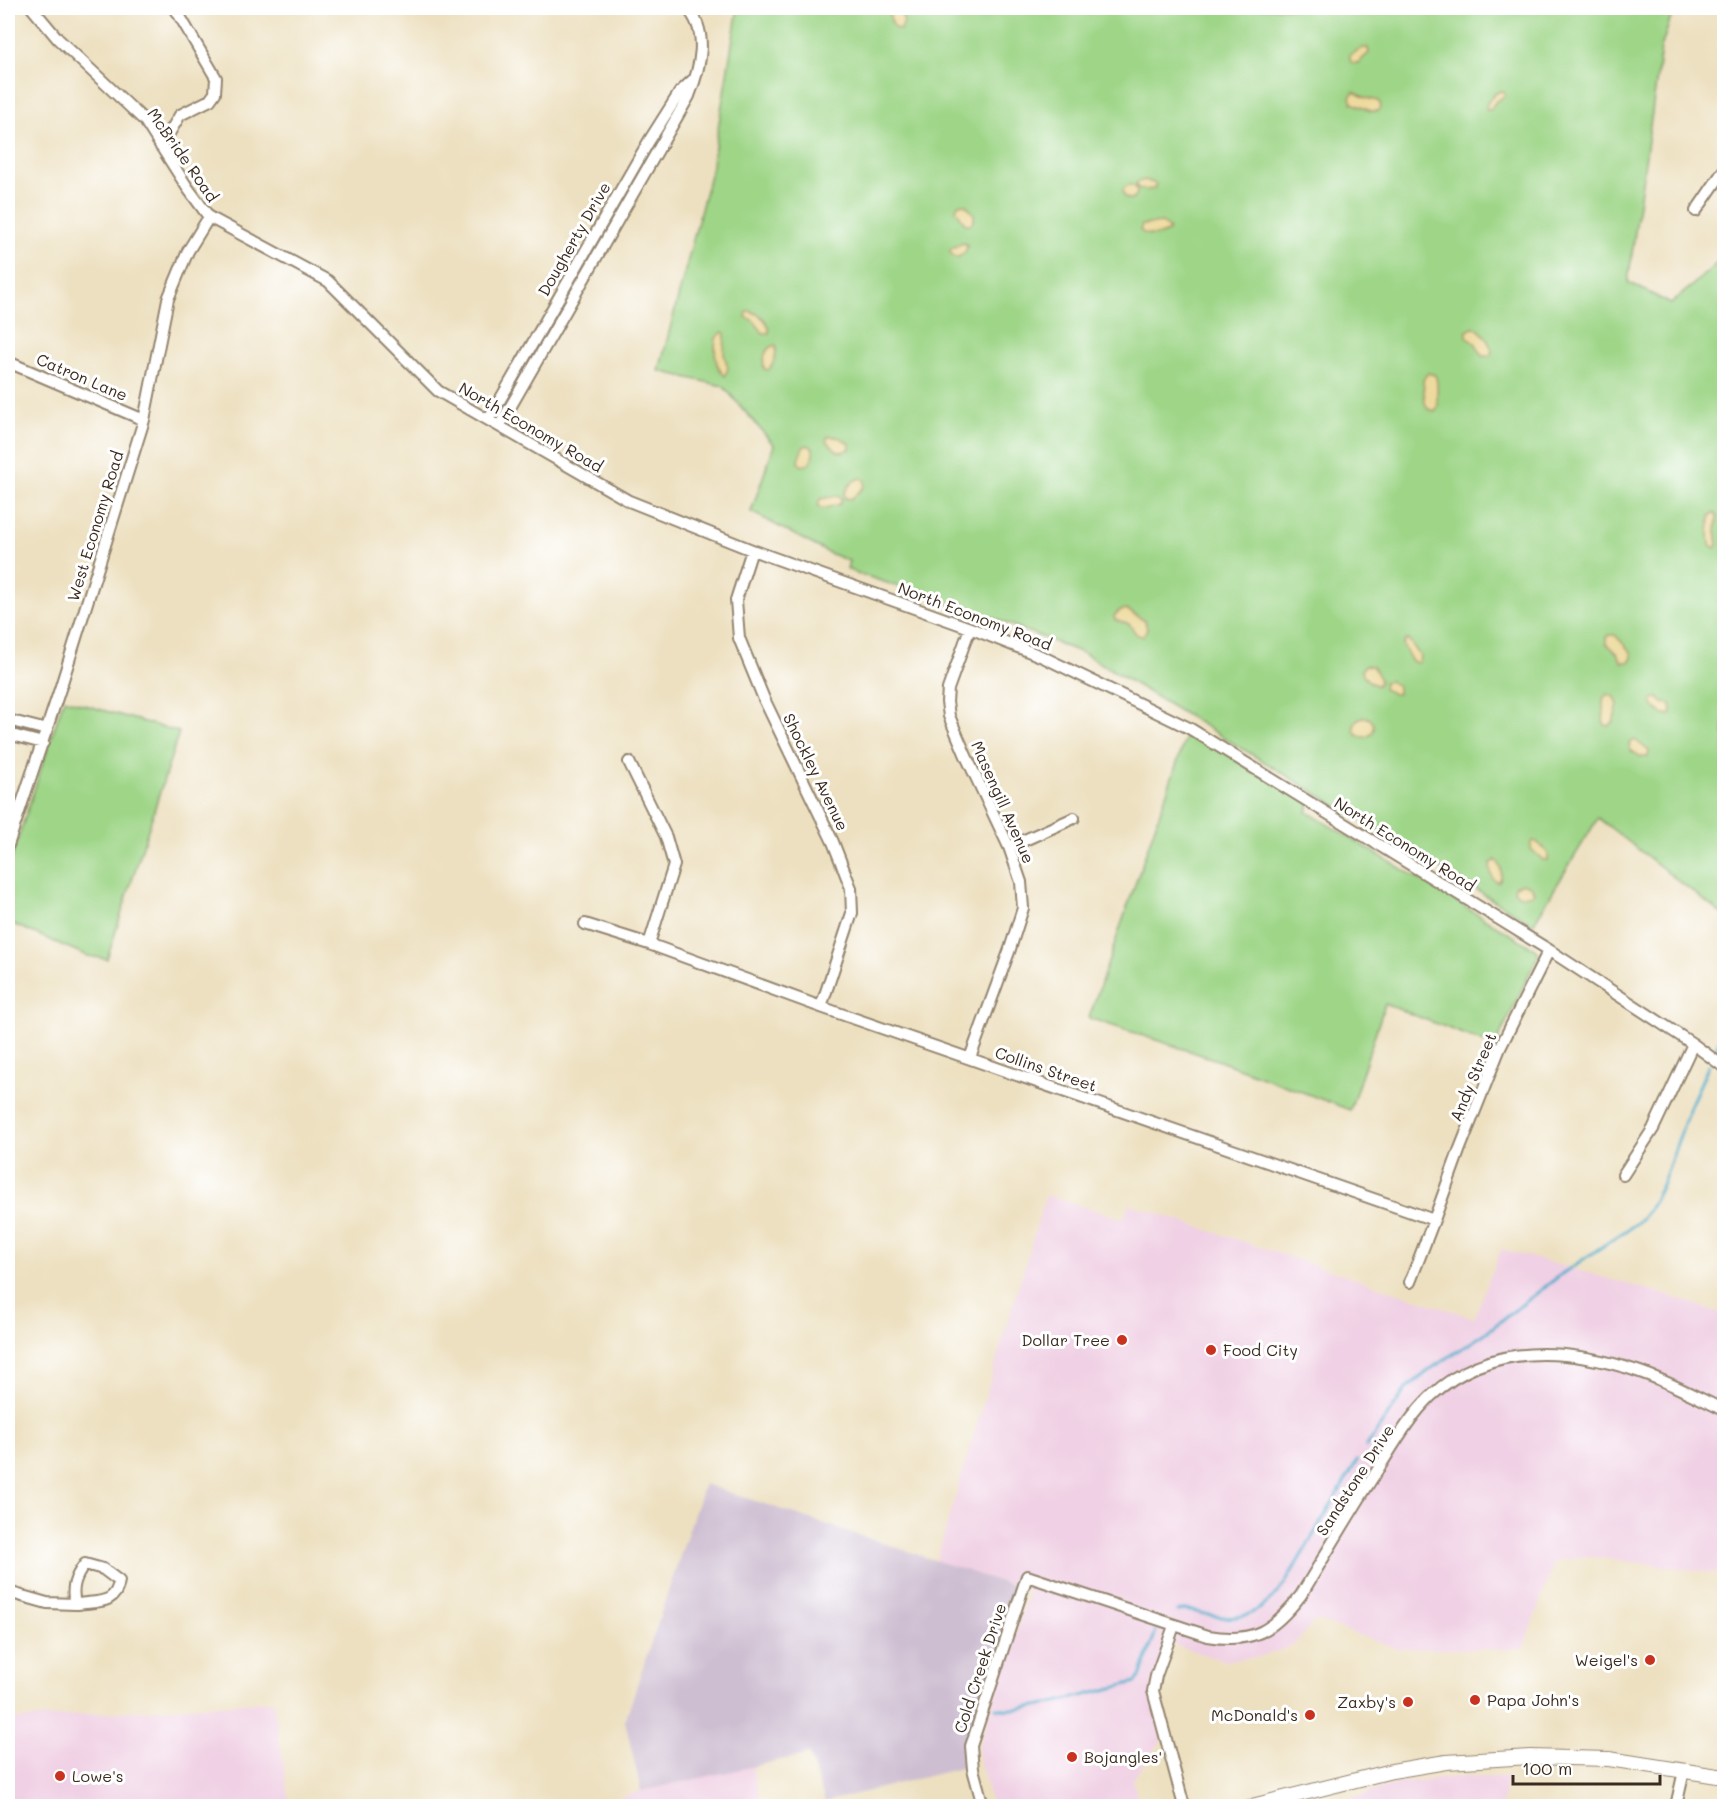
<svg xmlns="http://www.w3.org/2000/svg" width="1732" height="1814" viewBox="0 0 1732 1814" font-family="Mali,sans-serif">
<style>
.built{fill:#f0d0e4}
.industrial{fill:#cebed1}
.green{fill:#9ed587;stroke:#6c8052;stroke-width:1.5}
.sand{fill:#eeda9e;stroke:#94825e;stroke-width:1.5}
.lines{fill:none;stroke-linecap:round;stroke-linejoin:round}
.stream{stroke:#4aabc9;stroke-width:3}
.minor-casing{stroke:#94856f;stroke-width:14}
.major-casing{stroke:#94856f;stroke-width:16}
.minor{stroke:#fff;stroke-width:10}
.major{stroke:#fff;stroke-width:14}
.poi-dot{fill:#c8321e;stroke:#fff;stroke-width:2}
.labels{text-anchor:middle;stroke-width:6;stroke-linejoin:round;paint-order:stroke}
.street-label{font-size:16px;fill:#3b2a1e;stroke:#fff}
.poi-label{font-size:16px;fill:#3b2a1e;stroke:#fff;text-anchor:end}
</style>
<rect width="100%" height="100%" fill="#fff"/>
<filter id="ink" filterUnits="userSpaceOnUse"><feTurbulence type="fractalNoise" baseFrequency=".0167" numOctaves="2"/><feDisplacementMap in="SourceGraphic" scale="12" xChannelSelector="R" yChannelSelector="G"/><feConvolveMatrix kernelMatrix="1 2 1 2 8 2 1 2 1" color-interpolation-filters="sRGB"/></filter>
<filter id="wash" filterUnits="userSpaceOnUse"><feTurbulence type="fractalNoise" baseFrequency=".008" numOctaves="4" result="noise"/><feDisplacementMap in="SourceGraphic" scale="24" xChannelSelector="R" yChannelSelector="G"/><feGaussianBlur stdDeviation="1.35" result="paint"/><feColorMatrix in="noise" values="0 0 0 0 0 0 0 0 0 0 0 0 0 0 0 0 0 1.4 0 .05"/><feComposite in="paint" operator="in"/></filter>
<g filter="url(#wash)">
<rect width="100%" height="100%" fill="#ede0c0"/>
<path class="built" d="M1046 1195 1123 1219 1129 1204 1474 1318 1501 1249 1667 1295 1724 1314V1574L1587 1556 1555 1561 1523 1649H1399L1315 1620 1293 1646 1259 1657 1224 1661 1168 1643 1156 1676 1164 1737 1133 1779 1139 1806H992L977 1752 1029 1591 936 1561Z
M273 1701 290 1806H8V1720Z
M752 1766 760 1801 758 1806H604V1803L641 1791Z
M1459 1777H1508L1501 1806H1344L1346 1800 1400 1783Z"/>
<path class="industrial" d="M704 1484 1022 1589 964 1767 825 1802 809 1754 641 1791 625 1721Z"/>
<path class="green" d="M738 8H1674L1661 48 1628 282 1671 304 1724 257V916L1598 818 1533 924 1085 654 993 618 851 571 847 569 849 561 829 553 751 512 774 445 723 386 659 371 711 171Z
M64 699 179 732 107 959 88 956 8 922V869Z
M1189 728 1310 803 1307 812 1532 947 1539 953 1495 1046 1385 1004 1350 1110 1217 1060 1089 1018Z"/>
<path class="sand" d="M887 8 899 9 904 21 901 30 896 29 893 26Z
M1362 48H1368L1369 53 1358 63H1352L1350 60V55Z
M1500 91H1504L1505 96 1496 101 1490 110H1486C1485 103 1493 94 1500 91Z
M1354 92 1366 98 1378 101 1381 105 1378 111H1371L1352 103 1350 97Z
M1145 180 1156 184 1155 189 1145 190 1138 188 1136 185 1137 182Z
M1123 192a7 7 0 1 1 14 0a7 7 0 1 1-14 0Z
M958 204H965L974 214V219L971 224H965L956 210Z
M1162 223 1169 229 1168 232C1160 236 1146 237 1140 230L1142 225Z
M963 243 968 245 965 252 959 257H954L950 252 951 248Z
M750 311C760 314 770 322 769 333H763L754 321 746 317 747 312Z
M1474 327C1483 331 1489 342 1492 351L1490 356H1482L1476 344 1467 337V331Z
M723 332 725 334 724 354 728 368 725 376C714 367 714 352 716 338Z
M776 345C777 353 774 365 768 370L764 369C762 360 765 346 776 345Z
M1428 373 1435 375C1440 386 1435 395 1438 406L1435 411 1428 409 1425 403 1423 380Z
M830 436 841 438 850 444V449L842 452 837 451 827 441V437Z
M808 445 813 448V455L809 464 802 466 799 463V457L803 447Z
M861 478 865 481 864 487 851 499 845 498 844 494C847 488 853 479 861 478Z
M837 496 842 499 840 504 823 509 818 506 820 499Z
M1715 513 1717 517 1716 531 1718 544 1715 548 1710 545 1709 536 1710 516Z
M1126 609 1145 621 1147 629 1143 636 1137 635 1129 624 1115 620 1114 616 1119 611Z
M1610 635H1615L1631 652 1632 658 1629 662H1622L1617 653 1606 643V637Z
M1405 640H1409L1420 656 1419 662 1416 663 1411 660 1403 645Z
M1365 665 1372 666 1380 680 1378 685C1370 685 1363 677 1362 670Z
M1390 681 1398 687V694H1394L1383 689 1384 682Z
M1607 694 1615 697 1618 705 1613 722 1609 726 1605 725 1603 721C1605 712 1601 705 1604 697Z
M1658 697 1663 703 1671 704 1672 710 1671 715H1663L1653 705 1652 700Z
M1354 727a10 10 0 1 1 20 0a10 10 0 1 1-20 0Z
M1635 740 1649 751 1648 757H1641L1630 750 1629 743Z
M1533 841 1537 842 1548 853V860H1543L1531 849V843Z
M1496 860C1501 865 1504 877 1498 882 1491 880 1489 869 1491 863Z
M1522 883 1532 887 1534 893C1528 897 1519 896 1514 891L1515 886Z"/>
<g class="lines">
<path class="stream" d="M1715 1050 1724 1031
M1366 1447 1406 1389 1432 1368 1484 1334 1563 1273 1637 1223 1649 1210 1663 1183 1691 1104 1709 1065
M1177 1611C1188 1608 1198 1613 1209 1615 1243 1623 1263 1612 1284 1585L1357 1461
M996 1708C1022 1715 1106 1689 1136 1682L1140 1677 1156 1631"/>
</g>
</g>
<g filter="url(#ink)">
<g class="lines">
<defs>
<path id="minor" d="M32 8 58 39 145 121 187 187 209 217 328 281 438 391 629 501 752 550 970 628 1043 657 1189 728 1549 950 1693 1044 1724 1067
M161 147 180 115 210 100 215 93 216 78 175 8
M1696 211 1724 170
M8 362 144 420
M489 419 649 141 680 92 693 80
M500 425 689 96C700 68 710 32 687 8
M752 550 736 600 739 638 764 699 833 842 851 888 852 913 821 1007
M8 720 47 730
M8 734 43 743
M629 762 666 837 674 865 649 944
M8 845 61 686 144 420 168 299 188 251 209 217
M1009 847 1074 818
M585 924 649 944 821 1007 1434 1220 1410 1282
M970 1058 1010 949 1023 908 1021 882 1009 847 966 756 949 716 947 702 948 689 970 628
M1623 1175 1653 1129 1693 1044
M1434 1220 1459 1151 1500 1048 1549 950
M8 1592 47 1603 75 1604H78C97 1601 116 1605 119 1581L103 1569 85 1564C75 1577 71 1588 75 1604
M1174 1626 1156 1676 1153 1691 1184 1806
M983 1806 973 1769 971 1746 1027 1576 1208 1636C1254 1644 1274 1630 1301 1595 1326 1554 1349 1514 1375 1474 1392 1448 1408 1418 1431 1396 1489 1342 1567 1348 1637 1371 1668 1381 1696 1397 1724 1410
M1676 1806 1684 1771"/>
<path id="major" d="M1252 1806 1392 1771 1446 1762 1530 1757 1609 1759 1724 1777"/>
</defs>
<use href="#minor" class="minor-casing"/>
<use href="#major" class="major-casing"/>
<use href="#minor" class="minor"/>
<use href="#major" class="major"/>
</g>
</g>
<g class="poi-dot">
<circle cx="1122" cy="1340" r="6"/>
<circle cx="1211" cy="1350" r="6"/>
<circle cx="1650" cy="1660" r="6"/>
<circle cx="1475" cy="1700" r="6"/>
<circle cx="1408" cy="1702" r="6"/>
<circle cx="1310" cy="1715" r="6"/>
<circle cx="1072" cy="1757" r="6"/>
<circle cx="60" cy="1776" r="6"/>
</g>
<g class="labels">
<g class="street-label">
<text transform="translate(183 155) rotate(55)" y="6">McBride Road</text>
<text transform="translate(574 239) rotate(-60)" y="6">Dougherty Drive</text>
<text transform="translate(82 377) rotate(23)" y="6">Catron Lane</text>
<text transform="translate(531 427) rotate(30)" y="6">North Economy Road</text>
<text transform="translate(95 526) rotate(-73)" y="6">West Economy Road</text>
<text transform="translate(975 616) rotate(21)" y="6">North Economy Road</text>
<text transform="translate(816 772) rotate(64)" y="6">Shockley Avenue</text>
<text transform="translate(1003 802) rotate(66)" y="6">Masengill Avenue</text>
<text transform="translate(1405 844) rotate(32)" y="6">North Economy Road</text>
<text transform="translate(1046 1069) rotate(19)" y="6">Collins Street</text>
<text transform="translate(1473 1077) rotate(-67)" y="6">Andy Street</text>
<text transform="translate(1355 1480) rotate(-57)" y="6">Sandstone Drive</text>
<text transform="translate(980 1668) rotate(-72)" y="6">Cold Creek Drive</text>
</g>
<g class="poi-label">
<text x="1110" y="1346">Dollar Tree</text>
<text x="1223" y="1356" text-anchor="start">Food City</text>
<text x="1638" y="1666">Weigel's</text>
<text x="1487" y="1706" text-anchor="start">Papa John's</text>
<text x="1396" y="1708">Zaxby's</text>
<text x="1298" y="1721">McDonald's</text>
<text x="1084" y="1763" text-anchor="start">Bojangles'</text>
<text x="72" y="1782" text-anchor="start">Lowe's</text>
</g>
</g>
<rect width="1732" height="1814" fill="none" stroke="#fff" stroke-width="30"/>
<path d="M1513 1775v9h147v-9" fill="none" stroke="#3b2a1e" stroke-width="3"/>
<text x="1522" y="1775" font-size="18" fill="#3b2a1e" stroke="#ffffff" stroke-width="4.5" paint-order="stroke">100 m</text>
</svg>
